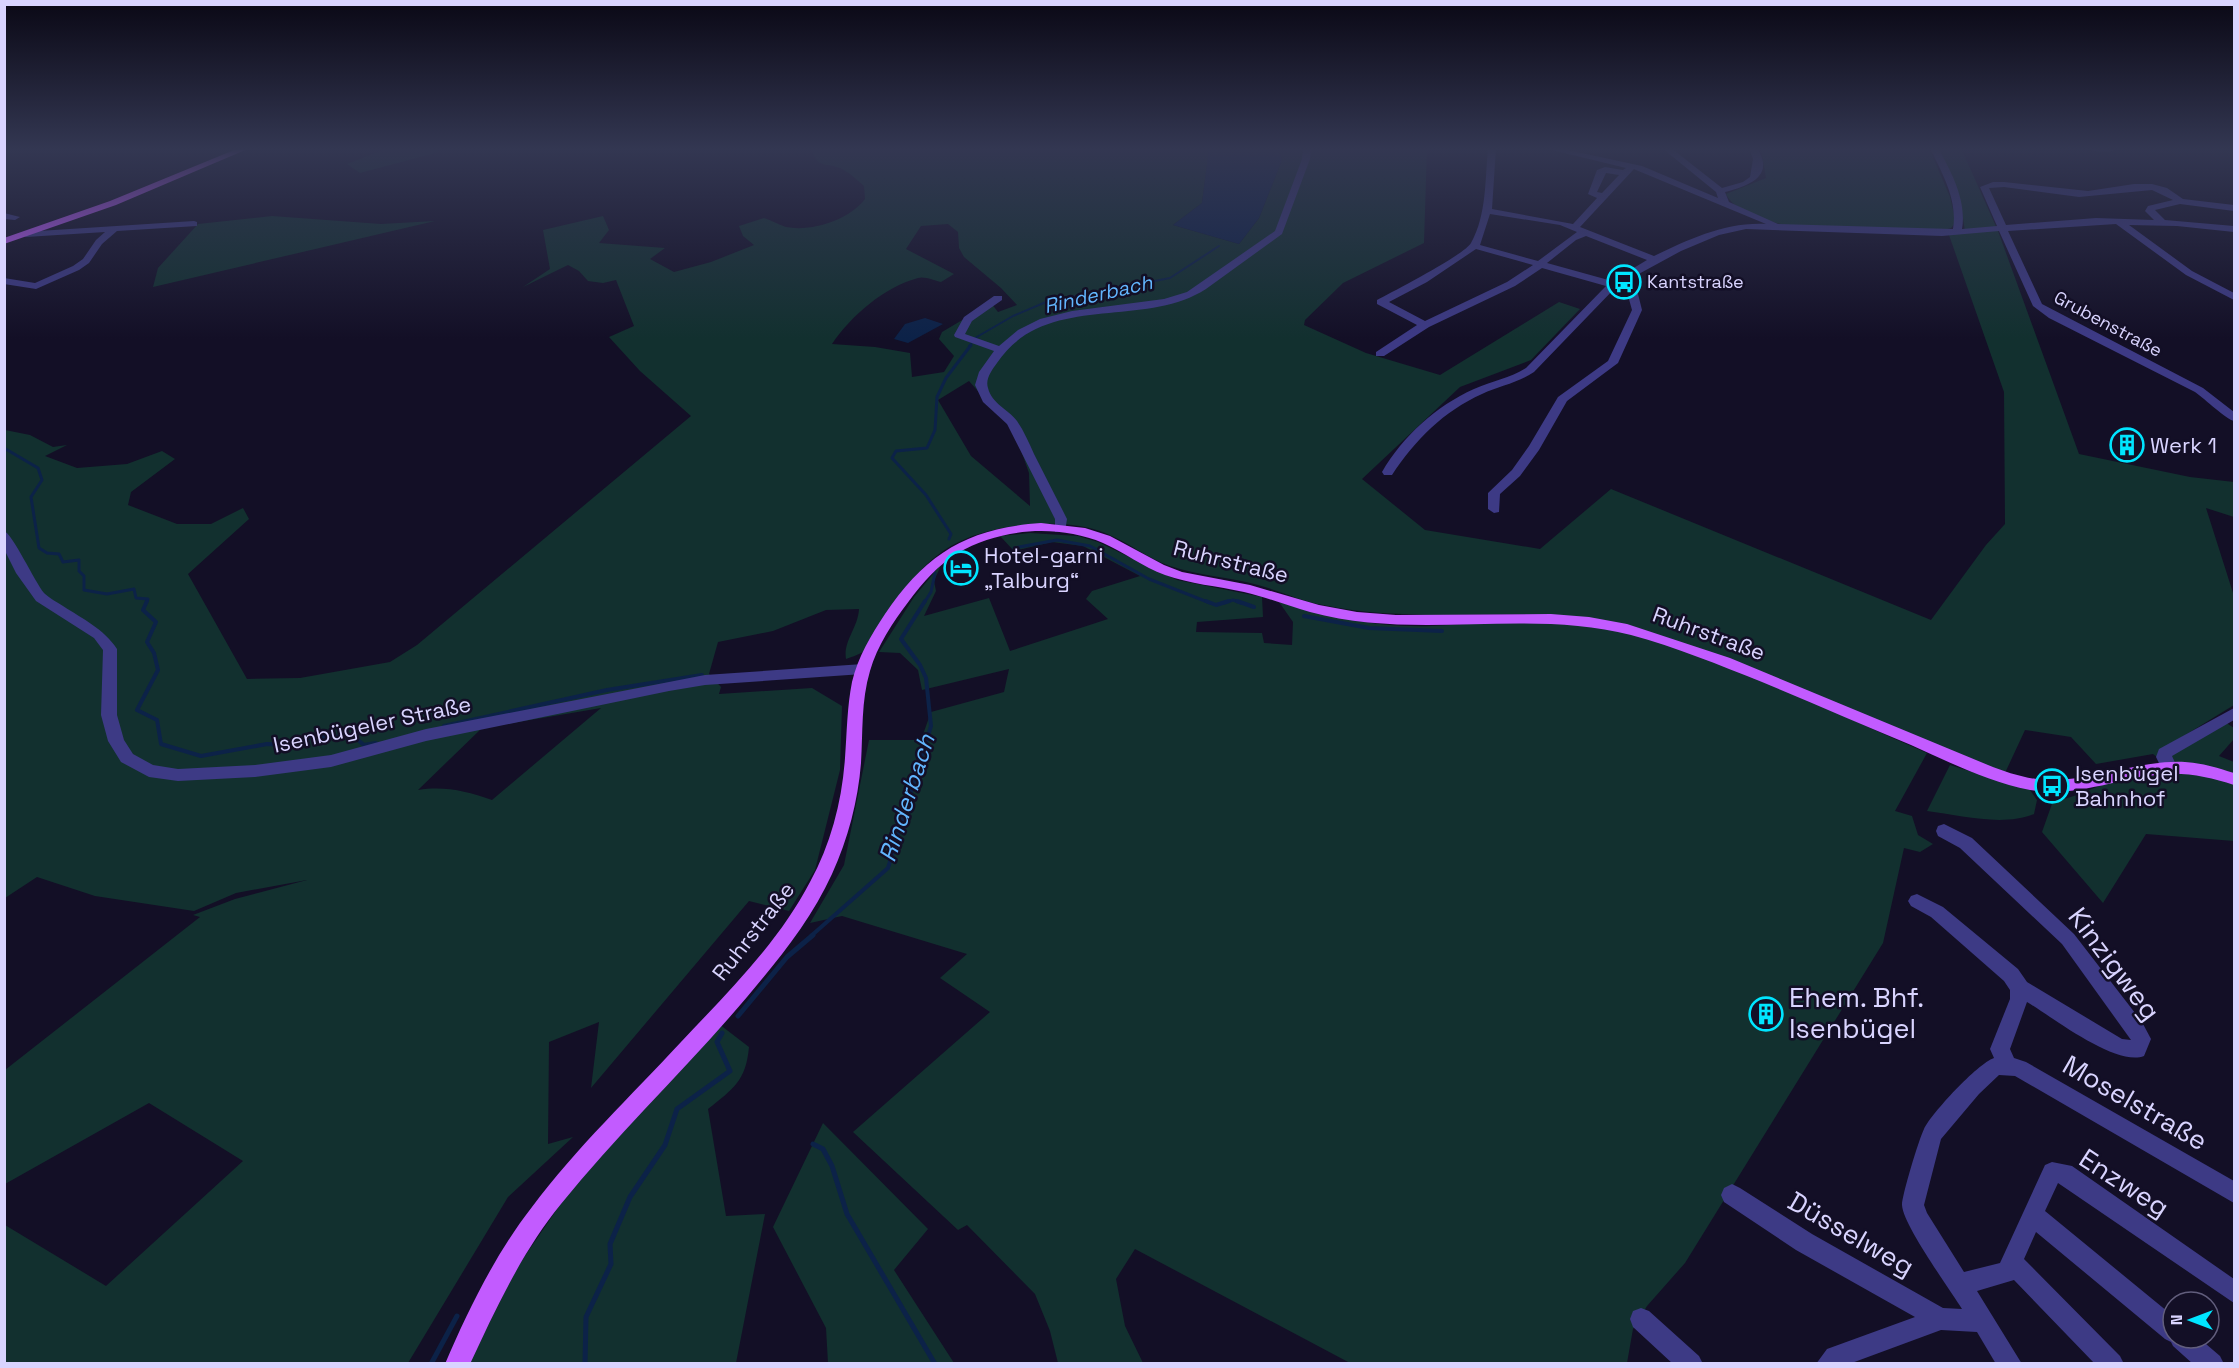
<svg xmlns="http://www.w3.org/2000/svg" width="2239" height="1368" viewBox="0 0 2239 1368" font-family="'Space Grotesk',sans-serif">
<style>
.green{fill:#12302f;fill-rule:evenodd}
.water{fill:#0c2248}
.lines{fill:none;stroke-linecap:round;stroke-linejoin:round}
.stream-far3{stroke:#0c2248;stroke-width:2}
.stream-far2{stroke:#0c2248;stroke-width:3}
.stream-far1{stroke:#0c2248;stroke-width:4}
.stream{stroke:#0c2248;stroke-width:5}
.minor{fill:#3d3a85;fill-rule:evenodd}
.major{fill:#c25bff;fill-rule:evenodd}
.labels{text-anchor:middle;stroke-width:5;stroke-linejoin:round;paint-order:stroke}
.far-poi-label{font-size:18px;fill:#d9d4ff;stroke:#130f26;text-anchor:start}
.far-street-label{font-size:18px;fill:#d9d4ff;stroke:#130f26}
.far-water-label{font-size:20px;font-style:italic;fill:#62b6ff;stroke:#130f26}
.poi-label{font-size:22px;fill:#d9d4ff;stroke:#130f26;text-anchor:start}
.street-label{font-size:22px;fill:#d9d4ff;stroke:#130f26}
.water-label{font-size:24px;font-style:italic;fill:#62b6ff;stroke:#130f26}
.near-street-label{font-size:27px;fill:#d9d4ff;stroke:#130f26}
.near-poi-label{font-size:27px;fill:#d9d4ff;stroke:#130f26;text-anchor:start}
</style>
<rect width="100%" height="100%" fill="#130f26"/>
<path class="green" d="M388 148H434L439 152 360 173 347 164Z
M811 148H1209L1202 203 1173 225 1239 244 1259 218 1282 160 1278 148H1427L1424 243 1343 283 1305 320 1304 325 1366 353 1440 375 1559 302 1580 309 1531 360 1460 387 1362 479 1425 530 1540 549 1611 489 1931 620 1986 545 2005 524 2004 392 1949 235 1965 232 1962 211 1938 148H1961L1998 231 2079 454 2190 477 2234 482V517L2206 508 2234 596V705L2169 745 2219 718 2234 728V739L2219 756 2234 762V841L2146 834 2103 903 2042 832 2053 801C2069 799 2079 794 2094 788 2120 778 2151 776 2179 774L2153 754 2096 764 2071 737 2025 730 2005 773 1621 624C1522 603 1422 626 1323 605 1301 601 1280 591 1258 585 1229 577 1199 576 1170 566 1147 558 1128 542 1105 533 1072 519 1023 523 989 531 942 543 918 568 893 608 886 618 872 647 863 652 858 655 851 657 846 659 843 641 858 628 859 609L826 610 773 631 718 642 709 674 721 687 719 694 812 688 842 706 840 770 815 870 789 911 749 901 591 1088 599 1022 549 1042 548 1144 573 1137 508 1197 408 1363H5V1225L106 1286 243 1161 149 1103 5 1184V1070L200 917 193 915 235 899 307 880 236 893 194 911 95 896 37 877 5 898V430L30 435 53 447 67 445 45 456 77 468 127 464 162 451 175 459 131 492 128 505 177 524H211L243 508 249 519 188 574 247 679 300 678 390 662 417 645 691 416 640 371 609 337 634 326 616 280 603 283 588 281 579 271 568 265 523 287 550 269 543 230 603 216 609 230 599 243 665 248 650 259 674 272 711 262 754 245 743 236 739 226 764 218C771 220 779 225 786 227 812 232 849 220 865 199L864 186C857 180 849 172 840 168 823 162 818 169 811 148ZM948 224 958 232 959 248 964 257 1001 288 1017 305 998 312 991 303 942 332 939 339 954 356 944 372 912 377 910 353 875 347 832 344C851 316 884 287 918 278 924 276 934 280 941 282L954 274 906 249 921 226ZM969 381 1015 433 1029 473 1030 506 971 456 938 400ZM601 708 492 800C466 791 445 786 418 790L482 728Z
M1761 148H1929L1950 197 1956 222 1951 228 1940 231 1788 226C1769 221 1735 213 1726 194L1766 178Z
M272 216 381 224 435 221 153 287 158 268 198 224Z
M1030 533 1078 536 1098 542 1177 580 1262 597 1263 617 1197 622 1196 632 1262 633 1264 643 1292 645 1293 622 1279 602C1326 617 1382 628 1432 626 1489 624 1548 615 1604 627 1714 652 1824 709 1927 753L1895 811 1912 816 1918 835 1933 844 1920 852 1904 848 1883 943 1685 1263 1647 1306 1633 1329 1627 1363H1350L1135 1249 1116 1279 1125 1326 1143 1363H1058L1050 1331 1035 1294 967 1225 958 1230 853 1132 990 1012 940 978 967 954 842 916 810 923 844 865 869 740H921L931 712 1004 692 1009 669 922 690 918 670 900 653 879 652 914 597 942 563 934 581 936 591 924 616 989 598 1010 651 1108 619 1086 599 1092 591 1140 576 1083 546 1052 542 1014 551 1000 536Z
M1950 765 2030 790 2037 800 2034 814C2002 827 1960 815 1927 811Z
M719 1024 749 1047C746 1081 733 1089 708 1109L726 1216 765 1214 736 1363 469 1364 516 1269 566 1196Z
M823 1123 928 1229 894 1270 954 1363H828L826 1328 773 1227Z"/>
<path class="water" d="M1209 148H1278L1282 160 1259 218 1239 244 1173 225 1202 203Z
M925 318 943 324 908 343 894 339 905 324Z"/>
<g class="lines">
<path class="stream-far3" d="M975 338 1013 316 1046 302 1170 278 1219 246
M969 346 971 344"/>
<path class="stream-far2" d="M4 448 38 468 42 480 31 497 39 548 47 553 59 554 63 562 79 560V571L84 576V590L107 594 134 589 136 598 148 599 146 603
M949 539 951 534 926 495 892 458 896 451 927 448 935 430 937 397 946 378 971 345
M1014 548 1057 540 1090 546 1149 579 1210 603
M924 603 931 592 935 573
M1224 603 1233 600 1241 603"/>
<path class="stream-far1" d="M147 601 143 610 156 622 147 642 154 653 158 670 137 710 157 720 161 744 201 756 267 744 287 745 305 738 353 736 364 745 376 743
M1206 601 1216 605 1229 601
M1237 601 1254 607
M1304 616 1369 628 1442 631
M444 726 607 690 702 675
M811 936 888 868 931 726 926 678 920 665 901 639 925 601"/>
<path class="stream" d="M738 1016 787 957 813 935
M813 1144 823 1149 832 1166 847 1214 935 1364
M431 1364 457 1316
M585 1364 586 1317 611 1264 610 1244 630 1197 665 1145 677 1109 730 1071 717 1042 722 1033"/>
<path class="minor" d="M1303 148H1311L1310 159 1282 234 1206 289C1142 330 1045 291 997 363 992 370 985 379 988 388 992 404 1008 409 1017 421 1024 431 1029 443 1034 454 1045 476 1056 497 1067 519L1065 532H1055V519L1007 424 983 402 975 385 979 372 994 351 955 337 954 335 964 317 994 296H1002V300L972 321 965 334 999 346 1018 330 1040 319 1072 311 1164 299 1187 292 1275 231 1302 159Z
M1488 148H1496L1492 209 1573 224 1597 198 1588 194 1597 170 1605 167 1623 170 1626 168 1544 148H1558L1642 166 1718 198 1716 192 1662 148H1671L1722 188 1743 182 1750 177 1753 159 1749 148H1757C1776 177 1747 186 1725 192L1729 202 1778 224 1953 229C1958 200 1942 173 1930 148H1938C1951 171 1967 201 1962 229L1997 226 1980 187 1993 182H2004L2088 191 2134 184H2152L2167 188 2183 199 2234 205V211L2180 204 2155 210 2165 220 2234 226V232L2177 226 2129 225 2192 271 2234 293V300L2186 275 2116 224 2008 231 2042 304 2203 388 2234 412V421C2227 420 2205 399 2195 392L2049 318 2033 306 1999 231 1942 236 1746 229 1719 235 1681 251 1624 282 1637 290 1642 310 1618 363 1567 401 1539 450 1520 476 1500 494 1499 512 1494 513 1488 509V493L1512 470 1529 446 1558 397 1608 361 1632 310 1627 292 1616 287 1534 372C1518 383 1499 386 1482 394 1444 411 1415 440 1392 475H1384L1382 472C1403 436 1436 406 1474 389 1492 381 1510 378 1526 368L1606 286 1542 268 1515 286 1429 327 1384 356H1376V352L1417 325 1377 304V300C1394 291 1464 255 1471 243 1487 215 1485 178 1488 148ZM1634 169 1636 170 1766 224C1725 222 1690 239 1654 256L1580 227ZM1606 173 1619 175 1602 193 1597 192ZM2004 187 2079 197 2152 190 2173 200 2148 206 2145 211 2154 220 2096 218 2006 225 1989 188ZM1490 214 1560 225 1577 232 1538 261 1480 245ZM1586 236 1647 260 1612 281 1547 263 1576 240ZM1476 249 1533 265 1507 282 1425 321 1389 302 1427 282Z
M2085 148H2116L2117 149C2110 153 2092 152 2085 148Z
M2229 148H2234V150H2230Z
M4 213 20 217 15 220 4 219Z
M194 221 197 222V226L117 231 102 244 89 263 79 270 36 289 4 284V278L35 283 73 266 83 259 96 240 105 232 26 237 21 234 23 232Z
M4 531C12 533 35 582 44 593 49 598 57 602 63 606 83 619 104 629 117 649V715L124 740 133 754 153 765 178 769 255 765 331 755 426 729 705 675 863 664 870 669 863 674 705 685 669 691 426 741 331 767 255 777 178 781 149 777 121 762 108 741 101 715 103 650 94 638 36 601 16 573 4 549Z
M2234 708V720L2172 756 2177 767 2175 771H2163L2156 757 2159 749Z
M1944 824 1972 838 2074 934 2142 1022 2151 1039 2144 1056C2116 1067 2052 1017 2027 1002L2010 1049 2014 1058 2026 1062 2234 1181V1203L2015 1076 1999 1075 1979 1094 1941 1139 1924 1205 1927 1213 1964 1272 2000 1263 2045 1165 2052 1162 2072 1166 2234 1279V1303L2058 1183 2045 1211 2173 1316V1338H2199L2220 1356 2224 1364H2193L2173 1346 2171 1342 2165 1339 2036 1232 2024 1259 2120 1356 2124 1364H2095L2014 1280 1977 1291 2022 1364H1996L1977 1332 1941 1330 1849 1364H1816L1827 1349 1915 1317 1796 1250 1724 1202 1721 1195 1724 1188 1732 1184 1740 1188 1812 1234 1943 1308 1962 1309C1949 1288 1903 1225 1902 1205 1902 1195 1919 1139 1924 1129 1932 1113 1977 1064 1994 1058L1990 1049 2010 999V990L2004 981 1931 917 1911 906 1908 901 1911 896 1917 894 1943 907 2018 969 2027 982 2122 1039 2131 1040 2062 944 1960 848 1938 836 1936 831 1938 826Z
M1641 1308 1649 1311 1699 1356 1703 1364H1673L1633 1327 1630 1319 1633 1311Z"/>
<path class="major" d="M239 148H250L116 205 4 244V238L110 201Z
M1041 523 1085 528 1110 536 1164 565 1182 572 1250 585 1319 605 1357 612 1396 615 1551 614 1589 617 1627 624 1730 658 1988 765C2008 773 2029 780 2051 780 2096 780 2139 760 2185 762 2202 763 2218 768 2234 773V785C2212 778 2191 773 2167 774 2121 777 2076 798 2030 790 1988 782 1949 762 1911 745 1861 724 1812 703 1762 682 1719 665 1676 647 1631 635 1526 608 1415 641 1310 612 1288 606 1266 597 1244 592 1217 586 1190 584 1165 575 1143 567 1124 552 1103 543 1058 524 1000 528 958 553 938 565 923 582 909 601 893 622 877 646 870 671 861 701 863 732 861 763 858 801 848 839 832 874 811 920 779 959 747 997 687 1068 619 1132 561 1204 522 1252 496 1308 470 1364H445C468 1310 496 1253 532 1207 576 1148 631 1096 681 1042 727 993 779 942 810 882 831 844 842 801 845 758 847 732 847 707 852 682 858 657 871 635 885 614 926 553 968 528 1041 523Z"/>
</g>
<linearGradient id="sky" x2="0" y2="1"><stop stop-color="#0a0815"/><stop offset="0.44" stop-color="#333752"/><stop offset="1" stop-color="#333752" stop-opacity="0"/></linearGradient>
<rect width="2239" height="339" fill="url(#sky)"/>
<defs>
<symbol id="bus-ring" viewBox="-11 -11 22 22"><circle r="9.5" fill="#130f26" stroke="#00e5ff" stroke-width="1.5"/><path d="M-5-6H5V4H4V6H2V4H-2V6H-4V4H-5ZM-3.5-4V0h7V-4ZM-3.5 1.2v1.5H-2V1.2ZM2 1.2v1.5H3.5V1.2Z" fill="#00e5ff"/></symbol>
<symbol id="building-ring" viewBox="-11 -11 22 22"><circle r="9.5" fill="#130f26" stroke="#00e5ff" stroke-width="1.5"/><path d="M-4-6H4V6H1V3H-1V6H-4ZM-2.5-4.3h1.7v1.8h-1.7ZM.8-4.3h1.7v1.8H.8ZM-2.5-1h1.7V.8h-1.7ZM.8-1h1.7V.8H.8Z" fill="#00e5ff"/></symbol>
<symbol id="hotel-ring" viewBox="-11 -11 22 22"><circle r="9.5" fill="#130f26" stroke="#00e5ff" stroke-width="1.5"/><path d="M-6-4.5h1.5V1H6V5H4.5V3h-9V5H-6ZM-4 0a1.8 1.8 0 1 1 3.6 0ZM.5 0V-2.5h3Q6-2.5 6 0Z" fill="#00e5ff"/></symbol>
</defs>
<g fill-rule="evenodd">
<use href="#bus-ring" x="1605" y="263" width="38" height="38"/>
<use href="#building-ring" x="2108" y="426" width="38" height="38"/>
<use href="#hotel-ring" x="942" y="549" width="38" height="38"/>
<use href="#bus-ring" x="2033" y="767" width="38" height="38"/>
<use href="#building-ring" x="1747" y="995" width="38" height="38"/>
</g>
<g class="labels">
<g class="far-poi-label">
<text x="1647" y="288">Kantstraße</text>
</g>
<g class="far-street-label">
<text transform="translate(2108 324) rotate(28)" y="6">Grubenstraße</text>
</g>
<g class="far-water-label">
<text transform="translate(1098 294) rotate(-13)" y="7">Rinderbach</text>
</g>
<g class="poi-label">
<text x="2150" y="453">Werk 1</text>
<text x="984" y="563">Hotel-garni<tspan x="984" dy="25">„Talburg“</tspan></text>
<text x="2075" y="781">Isenbügel<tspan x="2075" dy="25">Bahnhof</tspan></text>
</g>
<g class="street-label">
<text transform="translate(1231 561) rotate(14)" y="8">Ruhrstraße</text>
<text transform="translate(1709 633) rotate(20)" y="8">Ruhrstraße</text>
<text transform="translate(372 724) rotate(-12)" y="8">Isenbügeler Straße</text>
<text transform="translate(753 931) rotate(-52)" y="8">Ruhrstraße</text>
</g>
<g class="water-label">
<text transform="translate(907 798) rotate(-72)" y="8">Rinderbach</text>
</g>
<g class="near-street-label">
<text transform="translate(2114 964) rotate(53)" y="9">Kinzigweg</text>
<text transform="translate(2135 1103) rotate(30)" y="9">Moselstraße</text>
<text transform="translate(2124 1183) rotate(33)" y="9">Enzweg</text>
<text transform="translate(1851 1234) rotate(30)" y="9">Düsselweg</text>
</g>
<g class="near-poi-label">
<text x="1789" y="1007">Ehem. Bhf.<tspan x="1789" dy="31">Isenbügel</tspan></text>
</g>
</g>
<rect width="2239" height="1368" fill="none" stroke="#d9d4ff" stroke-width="12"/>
<g transform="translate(2191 1320) rotate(270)"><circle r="28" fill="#130f26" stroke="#625e7d" stroke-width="1.5"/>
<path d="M0-4.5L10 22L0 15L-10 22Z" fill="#00e5ff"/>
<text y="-9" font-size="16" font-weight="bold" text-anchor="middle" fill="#d9d4ff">N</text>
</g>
</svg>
